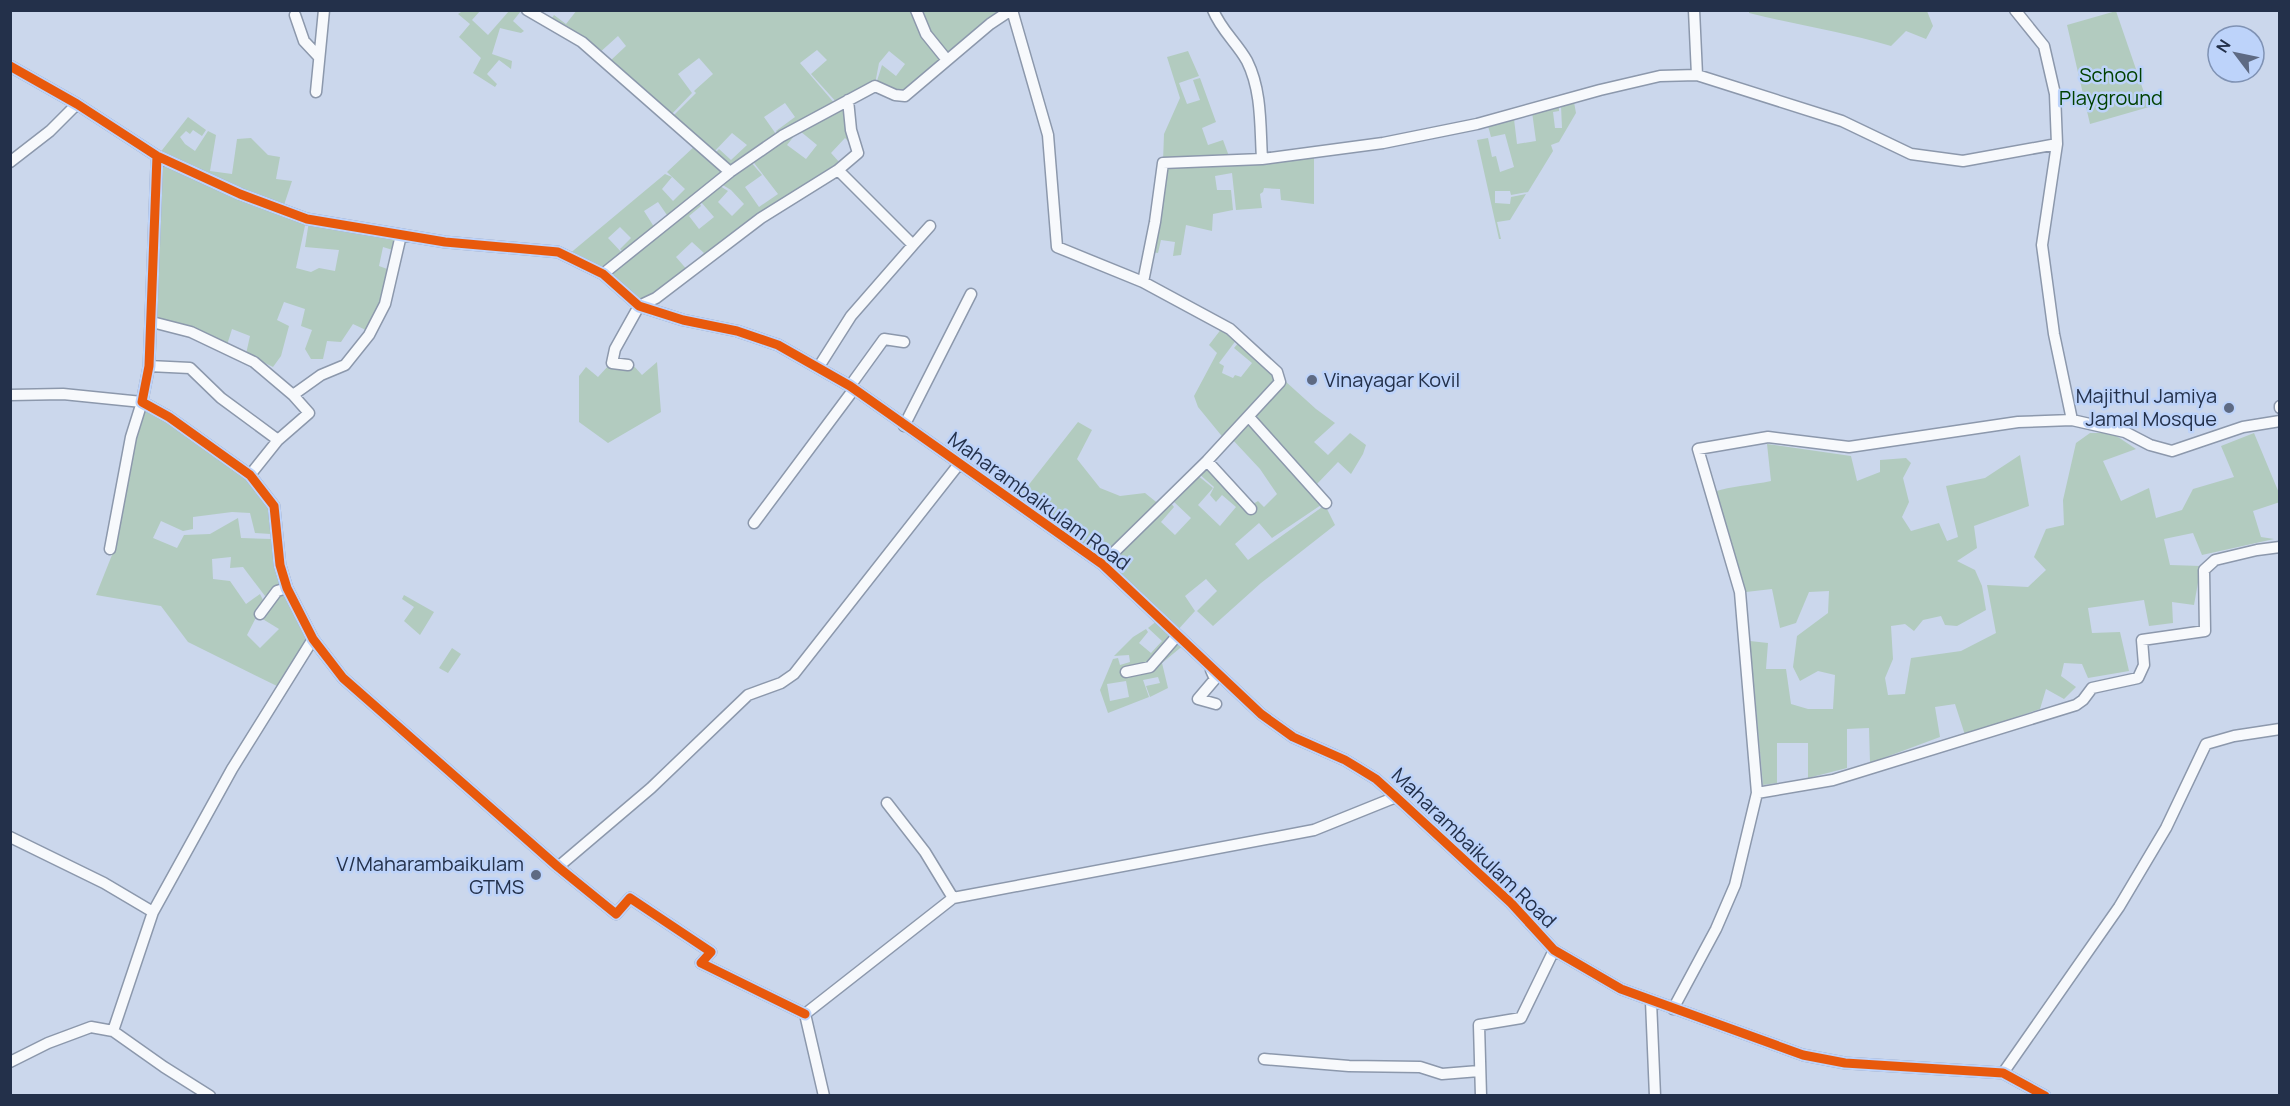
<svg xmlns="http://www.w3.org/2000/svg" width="2290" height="1106" viewBox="0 0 2290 1106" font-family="Manrope,sans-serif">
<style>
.green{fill:#b2cbbf;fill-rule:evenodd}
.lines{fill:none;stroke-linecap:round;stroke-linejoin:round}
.street-casing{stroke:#8c98ac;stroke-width:13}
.street{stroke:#f7f9fc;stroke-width:10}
.cycleway-casing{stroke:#bdd3fa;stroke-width:13}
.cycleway{stroke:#e8590c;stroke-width:9}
.poi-dot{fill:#5e6a83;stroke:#bdd3fa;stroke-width:2}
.labels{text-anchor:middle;stroke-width:5;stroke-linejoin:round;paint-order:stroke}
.park-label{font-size:20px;fill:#004100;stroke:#bdd3fa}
.poi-label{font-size:20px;fill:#23304a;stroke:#bdd3fa;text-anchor:end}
.street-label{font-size:20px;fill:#23304a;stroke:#bdd3fa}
</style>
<rect width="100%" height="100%" fill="#cbd7ec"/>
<path class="green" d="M464 10 480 11 472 20 488 35 509 11H521L513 21 524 31 521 33 500 28 492 54 512 61 511 69 499 60 487 74 497 84 495 87 473 73 481 58 459 37 470 24 458 14Z
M577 10 913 11 945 60 905 93 876 84 882 65 896 76 905 64 889 51 879 63 875 84 838 104 811 74 827 60 817 50 800 63 836 105 780 136 776 131 795 117 785 103 764 117 778 137 730 170 714 154 719 149 731 160 747 145 732 133 712 154 671 118 696 93 694 91 713 74 699 58 678 74 692 93 669 117 609 62 626 46 618 36 598 54 550 21 554 15 566 24Z
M917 11H1008L947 58Z
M1749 11 1901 10 1903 12 1927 11 1933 26 1926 39 1906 31 1891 46C1844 32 1796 25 1749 13Z
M2116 11 2149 107 2090 124 2067 25Z
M1188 51 1199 76 1179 83 1187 104 1200 100 1193 80 1200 78 1216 122 1202 128 1208 145 1223 140 1230 159 1163 162 1164 134 1180 98 1167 57Z
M847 101 852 145 845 138 831 153 840 163 687 268 704 253 692 242 676 257 689 272 639 305 605 274 699 202 701 206 689 216 699 229 714 217 701 202 720 186 728 191 718 202 732 216 744 204 731 190 721 184 750 161 762 175 745 187 759 207 778 194 751 159 798 131 787 145 806 159 817 145 800 131Z
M1574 102 1576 113 1559 142 1551 145 1553 151 1528 192 1511 195 1510 191H1495V203L1510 204 1511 197 1526 194 1510 220 1497 222 1501 239H1499L1477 140 1488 138 1492 157 1496 156 1500 172 1514 167 1505 134 1491 137 1488 126 1530 112 1531 115 1514 119 1517 144 1536 141 1532 112 1559 106V111L1553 112 1555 128H1562L1561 106Z
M188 117 206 130 202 136 193 130 190 134 186 131 180 137 185 144 195 151 208 131 216 135 210 171 232 174 237 139 251 138 268 155 280 157 276 179 292 181 283 208 159 154Z
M697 144 729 172 669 218 658 202 644 211 656 230 625 254 620 249 631 238 620 227 608 238 625 256 602 272 568 255 665 174 672 177 662 189 673 201 685 189 667 172Z
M1314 155V204L1281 200 1280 189 1264 188 1263 192 1260 194 1262 208 1236 210 1232 173 1215 176 1217 190H1231L1233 210 1213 214 1212 231 1186 225 1181 255 1173 256 1175 242 1161 240 1158 253 1152 252 1164 167Z
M159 159 306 221 296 268 311 272 319 268 335 271 339 250 305 247 309 221 399 237 396 251 383 247 379 266 390 270 382 303 368 331 353 324 341 342 327 341 323 359H311L305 349 312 330 301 326 305 309 284 302 277 320 289 326 281 356 273 367 246 354 250 336 232 329 227 345 154 321Z
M1222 328 1237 339 1219 363 1224 366 1222 373 1233 378 1235 375 1241 377 1252 363 1234 348 1240 341 1279 382 1225 440 1198 407 1194 396 1217 353 1209 345Z
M657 362 661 412 608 443 579 422V376L586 367 598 377 609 365H633L642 375Z
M1285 381 1316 409 1335 423 1314 442 1328 455 1350 433 1366 445 1363 454 1351 474 1338 462 1315 486 1252 417Z
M145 408 247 477 269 506 271 534 255 533 250 513 232 512 193 517V529L183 531 161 521 153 538 177 548 184 535 210 534 238 518 241 538 272 539 284 585 265 596 243 567 230 568 231 557 212 559 213 579 230 581 246 604 260 594 264 602 247 635 260 648 279 629 261 618 271 601 287 591 310 638 279 687 188 642 161 606 96 595 114 550 135 436Z
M1249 421 1324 503 1272 538 1259 523 1235 544 1248 560 1325 505 1335 525 1261 583 1213 626 1197 611 1217 591 1206 579 1185 596 1195 611 1176 632 1105 564 1170 502 1174 507 1161 522 1175 535 1191 518 1172 500 1196 474 1213 488 1198 505 1220 526 1236 507 1222 495 1216 502 1210 495 1214 487 1198 473 1206 464 1253 504 1258 501 1264 507 1277 494 1260 469 1232 439Z
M1078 422 1092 430 1077 459 1100 488 1120 496 1145 493 1160 505 1103 562 1016 501Z
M2090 433H2112L2136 449 2103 461 2121 501 2149 488 2156 518 2182 510 2193 489 2234 477 2221 446 2254 433 2279 493 2280 502 2253 511 2261 537 2274 539 2202 555 2193 533 2164 539 2170 565 2201 566 2194 605 2172 602 2173 623 2149 626 2144 600 2088 608 2092 633 2120 632 2129 671 2088 678 2082 664 2064 663 2061 676 2076 687 2064 699 2046 689 2040 709 1965 735 1955 704 1935 707 1940 737 1870 763 1869 728 1847 729V768L1808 778V743H1777V783L1763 785 1750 641 1768 643 1766 669H1786L1791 704 1808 709H1833L1835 675 1818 671 1800 681 1793 667 1797 636 1828 613 1829 591 1809 592 1796 623 1780 628 1772 589 1746 592 1726 523 1713 492C1732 486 1752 485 1771 481L1767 444 1851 456 1857 481 1880 472V460L1906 458 1911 463 1903 478 1909 502 1902 517 1911 531 1939 523 1947 541 1958 537 1946 486 1985 478 2020 455 2029 506 1974 526 1977 548 1957 561 1975 570 1982 586 1986 610 1957 626 1945 625 1941 616 1923 620 1914 631 1905 624 1891 626 1893 659 1885 678 1888 695 1905 694 1911 658 1961 651 1996 633 1987 585 2028 587 2046 570 2034 557 2046 529 2064 525 2063 500 2076 443Z
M404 595 434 612 420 635 404 621 414 607 402 599Z
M1158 620 1175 636 1151 668 1178 637 1185 644 1162 663 1168 688 1150 697 1146 686 1160 683 1158 677 1143 680 1149 697 1108 713 1100 690 1113 659 1118 658 1120 665 1130 662 1129 655 1114 656 1133 637 1146 629 1148 632 1139 643 1151 653 1162 641 1148 628ZM1126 681 1129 697 1110 701 1107 684Z
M452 648 461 654 448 673 439 668Z"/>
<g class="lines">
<defs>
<path id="street" d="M527 10 582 42 730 172
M916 10 926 34 947 60
M1012 10 1048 135 1057 247 1143 282 1230 329 1277 372 1280 382 1207 461 1102 564
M1213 10C1221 30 1237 43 1247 61 1262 91 1260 126 1262 159
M1694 10 1697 75
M2015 10 2044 46 2055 94 2057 144 2042 245 2054 334 2072 420
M295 15 304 41 319 57
M10 66 77 104 157 156 240 194 307 219 445 242 558 252 603 274 639 306 683 320 737 331 778 345 850 386 1102 564 1261 714 1293 737 1345 760 1376 779 1396 797 1511 903 1554 950 1621 989 1803 1055 1845 1063 2003 1073 2045 1096
M316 92 324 10
M848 100 851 130 858 153 838 170 913 245 930 226
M157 156 149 366 142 402 169 417 250 475 274 506 280 565 287 588 313 639 343 678 558 867 616 914 630 898 711 952 701 963 805 1014
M10 162 50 131 77 104
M603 274 730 172 782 136 875 86 895 95 905 96 990 24 1011 10
M1143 282 1155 222 1163 163 1262 159 1383 143 1477 124 1600 90 1660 76 1697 75 1842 121 1911 154 1963 161 2057 144
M152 322 191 332 254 362 293 395 309 413 278 440 250 475
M628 365 612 363 615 349 639 306 656 298 761 218 838 170
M149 366 190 368 221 398 278 440
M818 368 851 316 913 245
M850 386 884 339 904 342
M10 395 63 394 142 402 131 437 110 549
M293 395 321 375 345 365 369 335 385 304 401 235
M2280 406V408
M1249 417 1326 503
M904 426 971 294
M1207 461 1251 509
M754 523 854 389
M260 614 277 591 287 588
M1211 670 1215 679 1198 699 1216 704
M1126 672 1150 667 1177 636
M1757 793 1833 780 2076 705 2083 700 2092 688 2138 678 2144 665 2142 640 2205 631 2204 570 2215 560 2257 550 2280 547
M887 803 925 852 953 898
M10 837 104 883 153 912
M558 867 651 788 748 695 781 683 794 674 959 464
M1651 1001 1655 1096
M1673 1009 1716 929 1735 885 1757 793 1740 592 1698 449 1768 437 1849 447 2018 422 2072 420 2125 432 2150 445 2172 451 2243 427 2280 421
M1264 1059 1349 1066 1420 1067 1442 1074 1479 1071
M10 1062 48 1043 91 1027 113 1031
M2003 1073 2119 907 2166 828 2206 744 2234 736 2280 729
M210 1096 164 1067 113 1031 153 912 232 769 313 639
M824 1096 805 1014 953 898 1314 830 1396 797
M1481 1096 1479 1025 1521 1018 1554 950"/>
</defs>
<use href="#street" class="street-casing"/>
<use href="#street" class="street"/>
<defs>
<path id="cycleway" d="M10 66 77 104 157 156 240 194 307 219 445 242 558 252 603 274 639 306 683 320 737 331 778 345 850 386 1102 564 1261 714 1293 737 1345 760 1376 779 1396 797 1511 903 1554 950 1621 989 1803 1055 1845 1063 2003 1073 2045 1096
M157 156 149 366 142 402 169 417 250 475 274 506 280 565 287 588 313 639 343 678 558 867 616 914 630 898 711 952 701 963 805 1014"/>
</defs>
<use href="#cycleway" class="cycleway-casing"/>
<use href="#cycleway" class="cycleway"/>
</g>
<g class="poi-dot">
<circle cx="1312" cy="380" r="6"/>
<circle cx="2229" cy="408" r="6"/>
<circle cx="536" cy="875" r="6"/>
</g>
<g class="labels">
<g class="park-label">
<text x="2111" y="82">School<tspan x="2111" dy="23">Playground</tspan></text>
</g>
<g class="poi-label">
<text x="1324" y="387" text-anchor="start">Vinayagar Kovil</text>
<text x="2217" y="403">Majithul Jamiya<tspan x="2217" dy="23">Jamal Mosque</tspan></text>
<text x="524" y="871">V/Maharambaikulam<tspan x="524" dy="23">GTMS</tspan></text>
</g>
<g class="street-label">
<text transform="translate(1039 501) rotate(36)" y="7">Maharambaikulam Road</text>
<text transform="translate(1474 848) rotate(44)" y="7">Maharambaikulam Road</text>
</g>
</g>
<rect width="2290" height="1106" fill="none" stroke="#23304a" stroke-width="24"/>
<g transform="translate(2236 54) rotate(302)"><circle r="28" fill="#bdd3fa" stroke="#7f92b4" stroke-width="1.5"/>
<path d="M0-4.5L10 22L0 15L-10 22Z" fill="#5e6a83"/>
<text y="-9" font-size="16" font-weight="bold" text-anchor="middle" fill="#23304a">N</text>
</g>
</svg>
